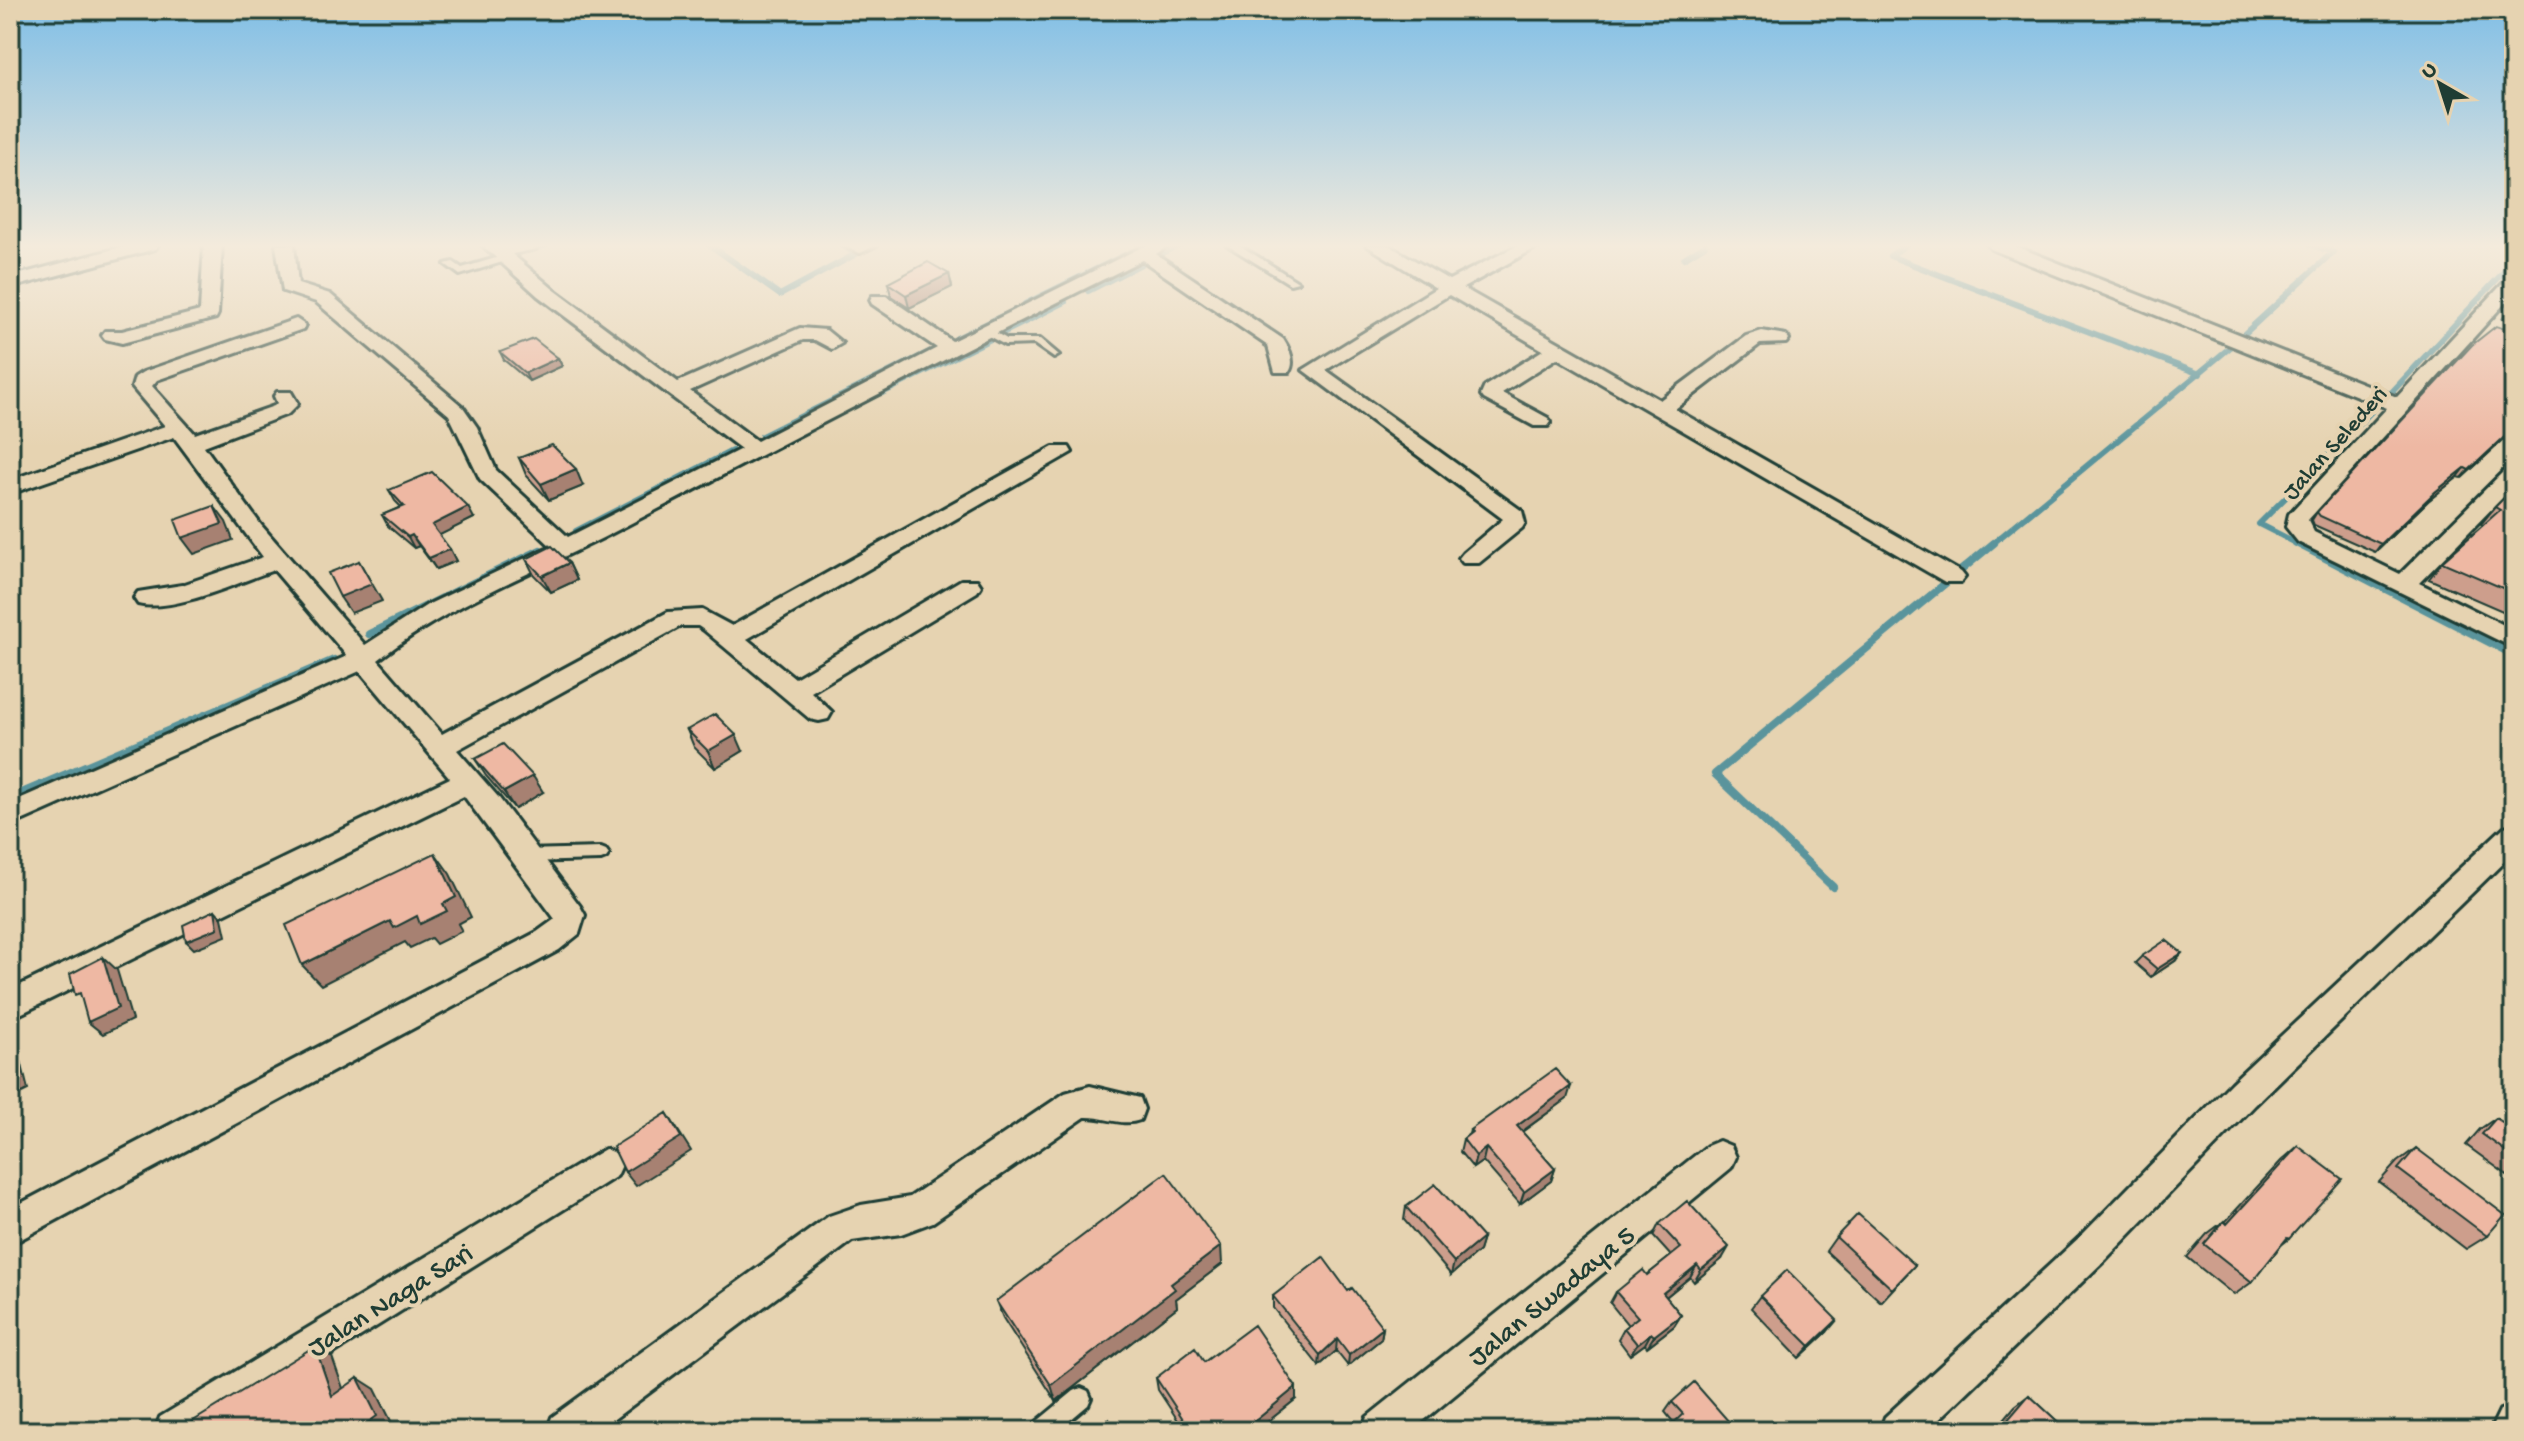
<svg xmlns="http://www.w3.org/2000/svg" width="2524" height="1441" viewBox="0 0 2524 1441" font-family="'Gochi Hand',sans-serif">
<style>
.lines{fill:none;stroke-linecap:round;stroke-linejoin:round}
.stream-far1{stroke:#5a949c;stroke-width:6}
.stream{stroke:#5a949c;stroke-width:8}
.lane-casing{stroke:#1f3d34;stroke-width:6}
.street-casing{stroke:#1f3d34;stroke-width:6}
.lane{fill:#e6d3b1;fill-rule:evenodd}
.street{fill:#e6d3b1;fill-rule:evenodd}
.wall{fill:#cd9e8c;stroke:#1f3d34;stroke-width:2}
.shaded-wall{fill:#a78172;stroke:#1f3d34;stroke-width:2}
.building{fill:#eeb8a3;stroke:#1f3d34;stroke-width:2}
.labels{text-anchor:middle;stroke-width:8;stroke-linejoin:round;paint-order:stroke}
.street-label{font-size:24px;fill:#1f3d34;stroke:#e6d3b1}
.near-street-label{font-size:28px;fill:#1f3d34;stroke:#e6d3b1}
</style>
<rect width="100%" height="100%" fill="#e6d3b1"/>
<filter id="ink" filterUnits="userSpaceOnUse"><feTurbulence type="fractalNoise" baseFrequency=".0125" numOctaves="2"/><feDisplacementMap in="SourceGraphic" scale="16" xChannelSelector="R" yChannelSelector="G"/><feConvolveMatrix kernelMatrix="1 2 1 2 8 2 1 2 1" color-interpolation-filters="sRGB"/></filter>
<g filter="url(#ink)">
<g class="lines">
<path class="stream-far1" d="M710 245 780 295 856 254 842 245
M1906 245 1890 256 2200 374
M530 249 547 245
M1162 253 1179 245
M1684 258 1705 245
M1088 291 1141 264
M1025 304 1145 245
M2242 336 2333 252 2311 245
M957 338 1002 316
M882 393 1065 302
M2391 393 2514 261
M762 436 931 351
M576 531 732 451
M1991 545 2233 345
M2300 545 2259 524 2380 403"/>
<path class="stream" d="M2296 543 2514 655
M369 634 540 550
M10 798 334 660
M1833 887 1715 774 1994 543"/>
<defs>
<path id="lane" d="M1227 245H1239L1298 282 1290 284Z
M506 255 509 256V260L460 275 445 264 453 262 462 268Z
M987 328 1007 339H1040L1059 355 1054 358 1034 344 1005 345 983 333 982 331Z
M601 848 606 850 609 854 606 858 601 860 524 862 519 860 516 856 519 852 524 850Z
M1081 1388 1088 1391 1091 1398 1088 1405 1057 1431H1031L1034 1424 1074 1391Z"/>
<path id="street" d="M129 245H158L155 249 10 288V277Z
M204 245H222L218 314 216 318 122 343 105 339 102 335 105 331H122L200 311Z
M276 245H294L298 284 330 294 463 407 477 427 496 470 568 537 741 449 538 296 482 245H539L536 249 512 254 552 288 678 382 800 328 826 330 842 343 832 349 815 340H803L690 391 757 441 937 348 872 304 870 300 872 296H886L952 341 1146 245H1169L1156 254 1283 339C1289 348 1296 362 1289 372H1275L1268 346 1142 260C966 347 792 439 618 530 538 572 449 603 378 660L442 734 668 612 702 610 732 626 1053 447H1069L1072 452 747 639 795 678 961 580H977L981 586 977 592 811 692 832 712 828 719 819 721 810 719 704 630 698 626H681L457 750 499 798 580 906 585 915 579 934 559 950 10 1245V1209L537 932 555 919 464 796 10 1019V990L450 778 360 671 10 826V803L347 656 274 570C239 582 173 613 138 604L134 598 138 592 182 585 263 557 174 437 10 494V480L165 426 132 387 135 377 143 372 296 319 305 325 303 329 157 380 152 386 195 434 274 406 277 403 274 396 277 392H291L298 404 288 414 204 446 261 525 365 645 427 605 551 546 480 479 449 415 316 302 283 291Z
M842 245H877L860 253Z
M1366 245H1388L1449 280 1519 245H1541L1463 288 1660 400 1746 336 1762 331 1786 335 1789 339 1786 343 1760 344 1675 409 1961 572 1965 577 1961 582H1945L1557 358 1502 393 1548 418 1551 422 1548 426H1534L1484 399 1481 395 1485 386 1543 350 1449 295 1326 370 1522 511 1525 523 1522 528 1479 563H1463L1459 558 1463 553 1503 519 1303 370 1436 288Z
M1988 245H2013L2397 397 2508 278 2514 277V293L2308 520 2314 532 2400 574 2506 469 2514 467V486L2419 583 2514 630V648L2298 542 2286 527 2289 514 2387 408 1991 249Z
M2514 824V852L2255 1105 2106 1259 1927 1431H1880L1885 1417 2082 1235 2231 1083 2504 827Z
M1090 1086 1140 1098 1144 1109 1140 1120C1122 1127 1104 1116 1085 1117L933 1222 901 1234 852 1241 598 1431H547L552 1417 829 1216 861 1205 910 1197 1065 1093Z
M1719 1141 1731 1146 1736 1157 1731 1168 1411 1431H1362L1367 1417 1707 1146Z
M605 1149 617 1154 622 1165 617 1176 209 1431H155L160 1417Z
M2514 1405V1431H2490L2500 1410Z"/>
</defs>
<use href="#lane" class="lane-casing"/>
<use href="#street" class="street-casing"/>
<use href="#lane" class="lane"/>
<use href="#street" class="street"/>
</g>
<path class="wall" d="M949 274 952 287 909 308 891 296 888 283Z
M2514 306V324L2502 319 2508 311Z
M500 352 558 358 562 366 529 381 504 360Z
M2514 430 2462 478 2458 477 2428 501 2375 552 2314 525 2312 520 2317 512Z
M519 458 583 486 549 500 526 475Z
M2514 488V616L2429 579 2442 562 2483 525 2481 524 2495 507Z
M389 490 474 518 439 535 456 561 436 569 419 546 414 548 388 526 382 515 401 507 395 501Z
M526 559 569 563 577 580 551 592 534 575Z
M687 730 743 751 715 768 694 747Z
M475 759 543 792 515 809 486 776Z
M2142 956 2175 961 2151 977 2135 963Z
M1567 1099 1522 1132 1555 1169 1551 1181 1520 1204 1483 1161 1473 1168 1460 1152 1463 1139 1469 1134 1470 1130Z
M2496 1118 2514 1130V1180L2466 1145 2480 1129Z
M2298 1146 2289 1239 2280 1246 2252 1282 2234 1295 2187 1257 2207 1234 2224 1221 2225 1222 2281 1161Z
M2416 1148 2487 1236 2466 1249 2379 1182 2397 1162Z
M1406 1207 1483 1238 1479 1251 1451 1275 1404 1220Z
M1659 1224 1722 1259 1694 1282 1690 1277 1666 1297 1681 1315 1674 1326 1647 1347 1645 1344 1630 1355 1618 1339 1624 1328 1628 1325 1610 1303 1616 1292 1647 1275 1671 1256 1653 1236Z
M1836 1237 1915 1265 1881 1302 1826 1251Z
M1222 1264 1176 1299 1177 1307 1056 1401 1003 1318 996 1301Z
M1348 1291 1383 1328 1381 1339 1348 1366 1336 1351 1319 1366 1273 1308V1296Z
M1760 1296 1827 1332 1799 1358 1751 1308Z
M1204 1362 1296 1399 1256 1431H1185L1158 1390 1156 1378Z
M2029 1395 2068 1431H1994L2015 1406Z
M1672 1402 1737 1431 1674 1423 1665 1412Z"/>
<path class="shaded-wall" d="M949 274 952 287 909 308 906 295Z
M558 358 562 366 529 381 525 373Z
M2514 428V430L2462 478 2469 470Z
M2465 468 2458 477 2428 501 2375 552 2381 544 2435 492Z
M576 469 583 486 549 500 541 484Z
M214 506 226 522 233 540 194 554 182 538Z
M468 507 474 518 438 536 432 525Z
M412 535 419 546 414 548 408 537Z
M450 549 456 561 436 569 429 558Z
M359 561 382 601 351 613 340 597Z
M569 563 577 580 551 592 542 576Z
M736 735 743 751 715 768 708 751Z
M533 776 543 792 515 809 504 792Z
M435 853 450 874 471 917 458 924 462 931 436 944 431 938 410 948 405 942 321 985 302 965 390 921 443 904Z
M215 910 222 918 226 936 194 949 186 941Z
M2182 953 2175 961 2151 977 2157 969Z
M103 957 117 970 132 1020 103 1034 88 1022Z
M10 1033 15 1036 28 1090 10 1099Z
M1571 1086 1567 1099 1513 1138 1517 1126Z
M667 1113 691 1151 636 1186 625 1172Z
M1486 1148 1483 1161 1473 1168 1476 1156Z
M1555 1169 1551 1181 1520 1204 1524 1192Z
M1483 1238 1479 1251 1451 1275 1454 1262Z
M1221 1246 1222 1264 1176 1299 1177 1307 1056 1401 1051 1385 1171 1284Z
M1729 1247 1722 1259 1694 1282 1701 1270Z
M1697 1265 1690 1277 1656 1305 1663 1293Z
M1681 1315 1674 1326 1647 1347 1654 1336Z
M1837 1320 1827 1332 1799 1358 1810 1346Z
M1383 1328 1381 1339 1348 1366 1349 1355Z
M1651 1333 1645 1344 1630 1355 1637 1344Z
M1337 1339 1336 1351 1319 1366 1320 1355Z
M315 1346 332 1357 350 1408 332 1396Z
M358 1378 375 1389 394 1427 388 1431H356Z
M1296 1387V1399L1256 1431H1243Z"/>
<path class="building" d="M928 262 949 274 906 295 888 283Z
M2514 306V314L2508 311Z
M2496 326 2514 332V428L2469 470 2465 468 2435 492 2381 544 2320 516 2317 512 2472 345Z
M534 339 558 358 525 373 500 352Z
M552 445 576 469 541 484 519 458Z
M432 472 468 507 432 525 450 549 429 558 412 535 408 537 382 515 404 506 389 490Z
M2514 488V593L2442 562 2500 510 2495 507Z
M214 506 222 524 182 538 175 520Z
M552 546 569 563 542 576 526 559Z
M359 561 372 584 340 597 328 573Z
M715 714 736 735 708 751 687 730Z
M503 744 533 776 504 792 475 759Z
M435 853 456 897 443 904 447 911 420 924 417 916 394 928 390 921 302 965 286 925Z
M215 910 218 928 186 941 183 925Z
M2166 940 2182 953 2157 969 2142 956Z
M103 957 118 1008 88 1022 80 993 75 995 70 974Z
M1555 1069 1571 1086 1517 1126 1555 1169 1524 1192 1486 1148 1476 1156 1463 1139 1472 1132 1470 1130Z
M667 1113 681 1137 625 1172 613 1147Z
M2496 1118 2514 1130V1157L2482 1134Z
M2298 1146 2342 1179 2289 1239 2287 1238 2252 1282 2204 1244 2224 1221 2227 1224Z
M2416 1148 2505 1215 2487 1236 2398 1169Z
M1166 1173 1221 1246 1171 1284 1175 1289 1051 1385 996 1301Z
M1435 1184 1483 1238 1454 1262 1406 1207Z
M1687 1201 1729 1247 1701 1270 1697 1265 1663 1293 1681 1315 1654 1336 1651 1333 1637 1344 1624 1328 1638 1317 1616 1292 1643 1270 1647 1275 1681 1248 1659 1224Z
M1858 1214 1915 1265 1892 1289 1836 1237Z
M1323 1257 1348 1291 1352 1288 1383 1328 1349 1355 1337 1339 1320 1355 1273 1296Z
M1787 1270 1837 1320 1810 1346 1760 1296Z
M1254 1325 1296 1387 1243 1431H1191L1156 1378 1195 1348 1204 1362Z
M315 1346 332 1396 358 1378 377 1416 356 1431H162L175 1423H190Z
M1694 1382 1737 1431H1665L1683 1414 1672 1402Z
M2029 1395 2068 1431H2003L2000 1429Z
M1109 1419 1117 1431H1095Z
M395 1426 398 1431H389Z"/>
</g>
<linearGradient id="sky" x2="0" y2="1"><stop stop-color="#7fbee6"/><stop offset="0.55" stop-color="#f4ebdc"/><stop offset="1" stop-color="#f4ebdc" stop-opacity="0"/></linearGradient>
<rect width="2524" height="447" fill="url(#sky)"/>
<g class="labels">
<g class="street-label">
<text transform="translate(2334 442) rotate(-48)" y="8">Jalan Selederi</text>
</g>
<g class="near-street-label">
<text transform="translate(1550 1294) rotate(-39)" y="10">Jalan Swadaya 5</text>
<text transform="translate(389 1298) rotate(-32)" y="10">Jalan Naga Sari</text>
</g>
</g>
<rect width="2524" height="1441" fill="none" stroke="#e6d3b1" stroke-width="40"/>
<rect x="20" y="20" width="2484" height="1401" fill="none" stroke="#1f3d34" stroke-width="3" filter="url(#ink)"/>
<g transform="translate(2440 84) rotate(321)" stroke="#e6d3b1" stroke-width="6" paint-order="stroke">
<path d="M0-6L14 30L0 20L-14 30Z" fill="#1f3d34"/>
<text y="-12" font-size="22" font-weight="bold" text-anchor="middle" fill="#1f3d34">U</text>
</g>
</svg>
